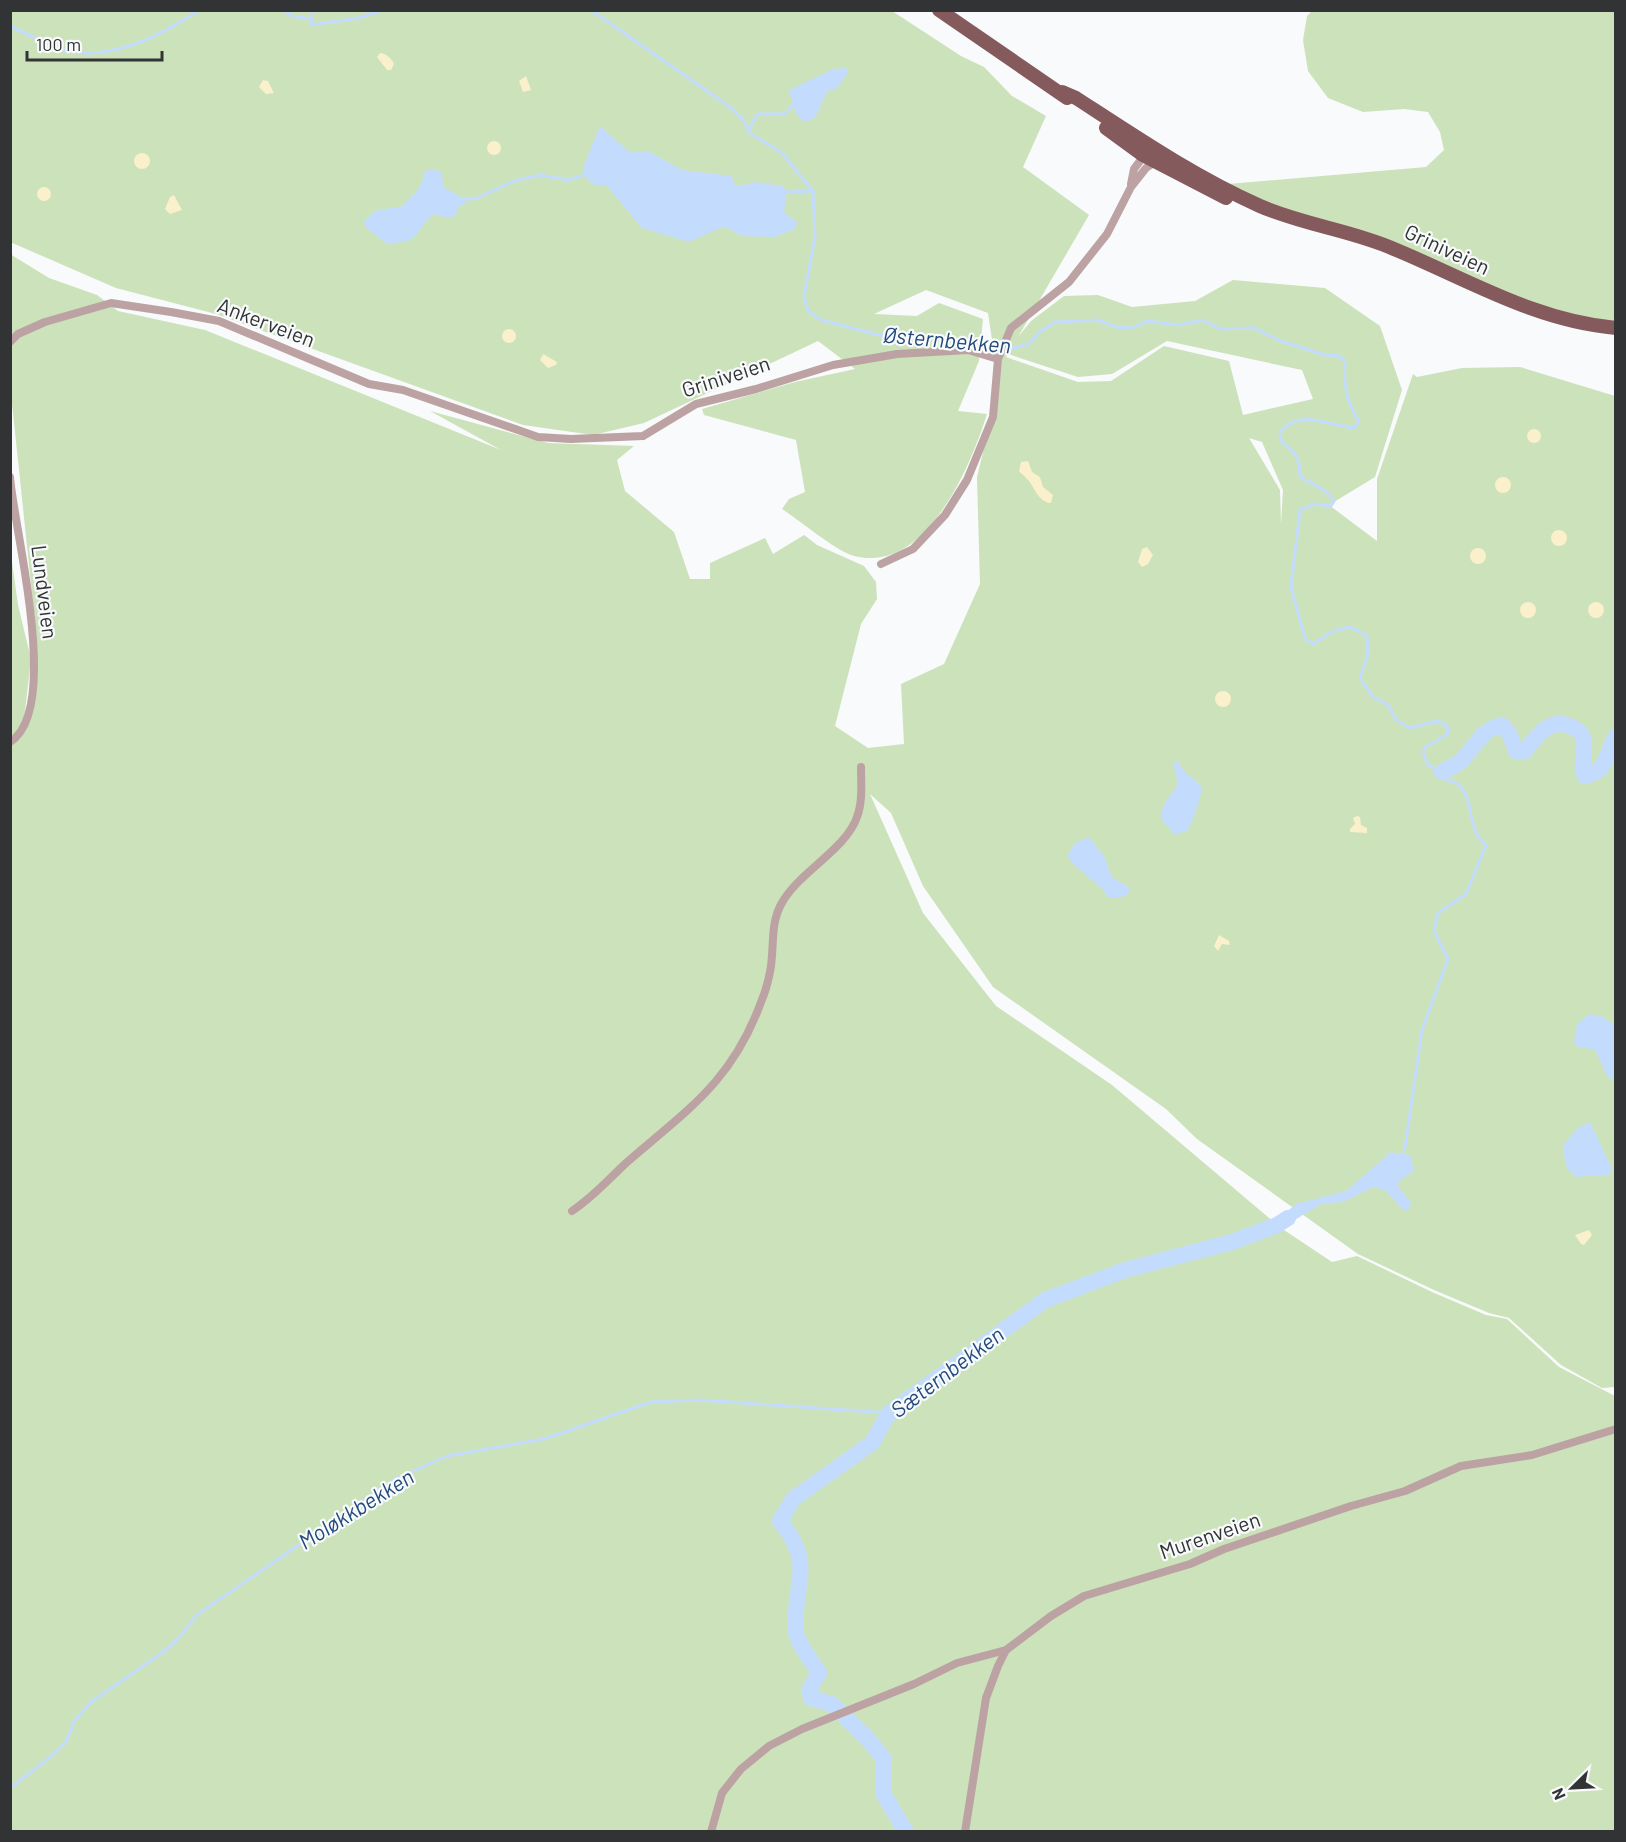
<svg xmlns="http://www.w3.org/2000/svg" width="1626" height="1842" viewBox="0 0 1626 1842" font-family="Barlow,sans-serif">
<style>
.green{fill:#cce2bb;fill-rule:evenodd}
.sand{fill:#faf0cb}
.water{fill:#c3dcfe}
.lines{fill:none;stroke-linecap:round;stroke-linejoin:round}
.stream{stroke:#c3dcfe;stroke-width:3}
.river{stroke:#c3dcfe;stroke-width:16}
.minor{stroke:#bca2a3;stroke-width:8}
.primary{stroke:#855a5d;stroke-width:14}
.labels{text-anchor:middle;stroke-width:4.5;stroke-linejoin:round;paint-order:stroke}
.street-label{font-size:21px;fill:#323334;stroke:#f8fafb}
.water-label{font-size:22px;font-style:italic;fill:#224a7d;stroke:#f8fafb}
</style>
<rect width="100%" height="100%" fill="#f8fafb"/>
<path class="green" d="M11 11H892L961 56 984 67 1012 96 1046 116 1023 167 1089 215 1018 337 1031 321 1064 296 1098 295 1132 307 1195 301 1233 280 1325 288 1380 326 1402 390 1375 477 1329 505 1377 541V479L1413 374 1417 377 1462 368 1520 367 1615 396V1387L1602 1388 1561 1365 1509 1318 1489 1313 1434 1290 1358 1254 1197 1139 1166 1109 993 987 923 886 891 813 870 794 923 913 996 1006 1112 1085 1281 1228 1332 1262 1357 1256 1432 1292 1486 1315 1507 1319 1559 1367 1615 1396V1831H11V555L18 605 31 659 25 711H29L35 622 11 394 10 254 49 278 97 295 118 311 205 330 501 450 430 411 548 443 634 446 617 460 625 491 674 532 690 579H710V563L765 538 773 554 804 535 817 545 864 566 876 582 877 599 861 624 835 726 868 748 904 744 901 684 944 664 980 584 977 477 999 386 988 313 926 290 874 314 917 316 939 303 983 319 979 361 958 411 987 414C970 468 924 578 851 555 834 549 799 520 782 509L789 499 805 492 796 440 704 415 702 409 795 382 855 369 818 341 644 423 593 435 523 425 216 314 116 288 10 242ZM1167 341 1302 370 1313 399 1243 415 1229 361 1164 346 1111 381 1078 382 1006 357 1008 354 1078 377 1112 374ZM1249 438 1262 442 1283 490 1281 524 1280 490Z
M1312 11H1615V327L1587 324 1292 213 1228 184 1426 167 1444 150 1440 132 1428 112 1404 109 1363 112 1328 98 1308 71 1303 40 1307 16Z"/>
<path class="sand" d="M380 53C386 53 392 59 394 64L391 70H387L377 57Z
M526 76 531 90 523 92 519 81Z
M263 80 268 81 274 93 266 94 259 87Z
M487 148a7 7 0 1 1 14 0a7 7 0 1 1-14 0Z
M134 161a8 8 0 1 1 16 0a8 8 0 1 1-16 0Z
M37 194a7 7 0 1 1 14 0a7 7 0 1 1-14 0Z
M174 195 182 210 170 214 165 209 170 197Z
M502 336a7 7 0 1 1 14 0a7 7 0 1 1-14 0Z
M543 354 557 362 556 365 548 368 540 360Z
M1527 436a7 7 0 1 1 14 0a7 7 0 1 1-14 0Z
M1028 461 1032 472 1040 477 1043 487 1053 495 1051 503C1037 502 1035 486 1026 478 1024 475 1021 474 1019 471L1021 462Z
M1495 485a8 8 0 1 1 16 0a8 8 0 1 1-16 0Z
M1551 538a8 8 0 1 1 16 0a8 8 0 1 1-16 0Z
M1147 547 1153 555 1148 564 1142 567 1138 562 1142 549Z
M1470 556a8 8 0 1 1 16 0a8 8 0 1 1-16 0Z
M1520 610a8 8 0 1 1 16 0a8 8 0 1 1-16 0Z
M1588 610a8 8 0 1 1 16 0a8 8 0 1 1-16 0Z
M1215 699a8 8 0 1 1 16 0a8 8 0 1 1-16 0Z
M1357 816 1360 817 1361 825 1367 828V833L1350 832V829L1355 824 1353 818Z
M1219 935 1229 941 1230 945 1222 944 1218 951 1214 946Z
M1589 1230 1592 1235 1584 1245 1581 1244 1575 1235Z"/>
<path class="water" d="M846 68 848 73 836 89 827 91 816 116 808 122 801 120 794 109 789 90 833 69Z
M600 126 629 152 648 151 682 170 732 176 734 184 739 186 755 182 783 186 787 192 784 212 797 222 795 229 775 237 741 236 728 228H720L689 242 642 228 607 186 592 184 584 175V165Z
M435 169 442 173 443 187 465 199 466 204 459 206 455 216 448 218 434 214C424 220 421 233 411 239 404 244 395 241 387 244L365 227 364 222 374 211 403 206C410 196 424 188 423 174L427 170Z
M1178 761C1187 778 1191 774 1200 785 1205 791 1192 822 1188 830L1175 835 1161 819 1163 806 1178 784 1173 762Z
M1089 837 1104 856 1112 877 1130 888V893L1119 898 1108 897C1098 881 1078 872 1067 856L1075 843Z
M1589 1014 1601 1016 1615 1025 1616 1077 1613 1079 1608 1078 1595 1050 1576 1046 1574 1042 1577 1025Z
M1590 1122 1612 1169 1610 1174C1598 1178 1590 1172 1578 1178 1564 1170 1564 1159 1564 1144L1579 1127Z
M1391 1152 1411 1156 1414 1171 1399 1181 1398 1187 1411 1202 1409 1209 1404 1211 1385 1190 1373 1187 1343 1202 1321 1204 1293 1221 1284 1214 1296 1204 1346 1191Z"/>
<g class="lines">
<path class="stream" d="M283 10 292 16 312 19 311 25 359 18 382 10
M591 10 727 105 742 118 750 133 782 153 813 191 815 237 804 296 808 311 821 320 887 337 982 341 1014 348 1029 344 1041 331 1055 322 1097 320 1117 327 1131 328 1147 321 1178 325 1202 320 1221 329 1254 328 1281 341 1325 355 1340 356 1345 362C1343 385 1347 402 1359 422L1354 428C1327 425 1301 408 1280 432L1281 441C1295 452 1300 457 1300 476 1312 486 1326 487 1334 501L1331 506 1315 504 1300 510 1291 587 1305 639 1313 644 1333 631 1350 627 1367 636 1368 654 1360 678 1372 696 1388 705 1396 720 1410 728 1437 721 1447 725 1448 734 1425 747 1423 752 1428 765 1442 772V778C1447 781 1455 781 1459 785 1476 803 1465 828 1486 845L1466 894 1438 913 1434 931 1448 959 1422 1030 1404 1154
M312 19 313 10
M10 26C33 36 59 52 84 53 127 54 165 32 200 10
M749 129 758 114H785L793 105
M787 192 813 191
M465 199H475L514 181 540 175 568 180 584 175
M10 1788 54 1754 67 1740 74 1721 91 1702 163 1652 177 1640 198 1614 395 1479 447 1456 544 1439 651 1402 699 1400 889 1413"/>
<path class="river" d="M1442 772C1449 768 1458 765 1463 759 1476 745 1482 729 1502 725L1509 733 1516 751 1524 752C1536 738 1548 717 1570 726 1576 729 1581 731 1583 738 1587 750 1579 765 1585 776 1609 771 1605 753 1616 736
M906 1832 883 1793 884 1759 867 1738 832 1704 811 1698 809 1690 819 1673C813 1662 798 1645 796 1632 792 1582 817 1567 780 1521L793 1499 872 1443 889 1413 1045 1300 1125 1270 1232 1242 1277 1225 1288 1218"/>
<path class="minor" d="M1131 184 1134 169 1146 153
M10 342 18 334 45 322 111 303 171 312 219 321 369 384 403 390 538 437 571 439 643 436 696 404 756 389 833 365 897 354 968 350 998 359
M10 477C14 530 62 710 10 742
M881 564 913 549 945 515 967 480 993 417 998 359 1011 328 1069 282 1107 234 1131 187 1146 168 1155 162
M572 1211C593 1197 608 1180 626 1163 687 1110 732 1082 761 1002 765 993 768 982 770 972 775 948 769 923 783 901 801 871 846 849 857 817 863 801 861 783 861 767
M711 1832 722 1793 741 1769 769 1746 802 1729 914 1684 957 1663 1006 1650
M965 1832 986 1698 998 1666 1006 1650 1051 1616 1084 1596 1190 1564 1224 1549 1351 1506 1405 1491 1461 1466 1532 1455 1616 1429"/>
<path class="primary" d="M939 10 1067 98
M1062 92 1076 98C1136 137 1195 177 1260 206 1303 225 1351 230 1394 249 1467 279 1535 321 1616 328
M1106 128 1143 155 1226 198"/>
</g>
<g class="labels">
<g class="street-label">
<text transform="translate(1447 250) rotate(25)" y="7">Griniveien</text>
<text transform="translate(266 323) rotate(21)" y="7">Ankerveien</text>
<text transform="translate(726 377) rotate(-18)" y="7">Griniveien</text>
<text transform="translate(44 592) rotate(83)" y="7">Lundveien</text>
<text transform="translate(1210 1536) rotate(-19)" y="7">Murenveien</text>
</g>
<g class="water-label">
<text transform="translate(947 340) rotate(5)" y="8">Østernbekken</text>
<text transform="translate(947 1372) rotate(-37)" y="8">Sæternbekken</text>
<text transform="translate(356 1509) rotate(-32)" y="8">Moløkkbekken</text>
</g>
</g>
<rect width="1626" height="1842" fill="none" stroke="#323334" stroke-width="24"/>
<g transform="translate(1572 1788) rotate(246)" stroke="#f8fafb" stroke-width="4.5" paint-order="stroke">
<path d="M0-4.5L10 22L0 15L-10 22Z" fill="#323334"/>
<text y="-9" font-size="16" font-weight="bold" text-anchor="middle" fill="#323334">N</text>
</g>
<path d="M27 51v9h135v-9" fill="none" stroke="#323334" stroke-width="3"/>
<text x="36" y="51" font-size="18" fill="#323334" stroke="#f8fafb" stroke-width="4.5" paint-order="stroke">100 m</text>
</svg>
